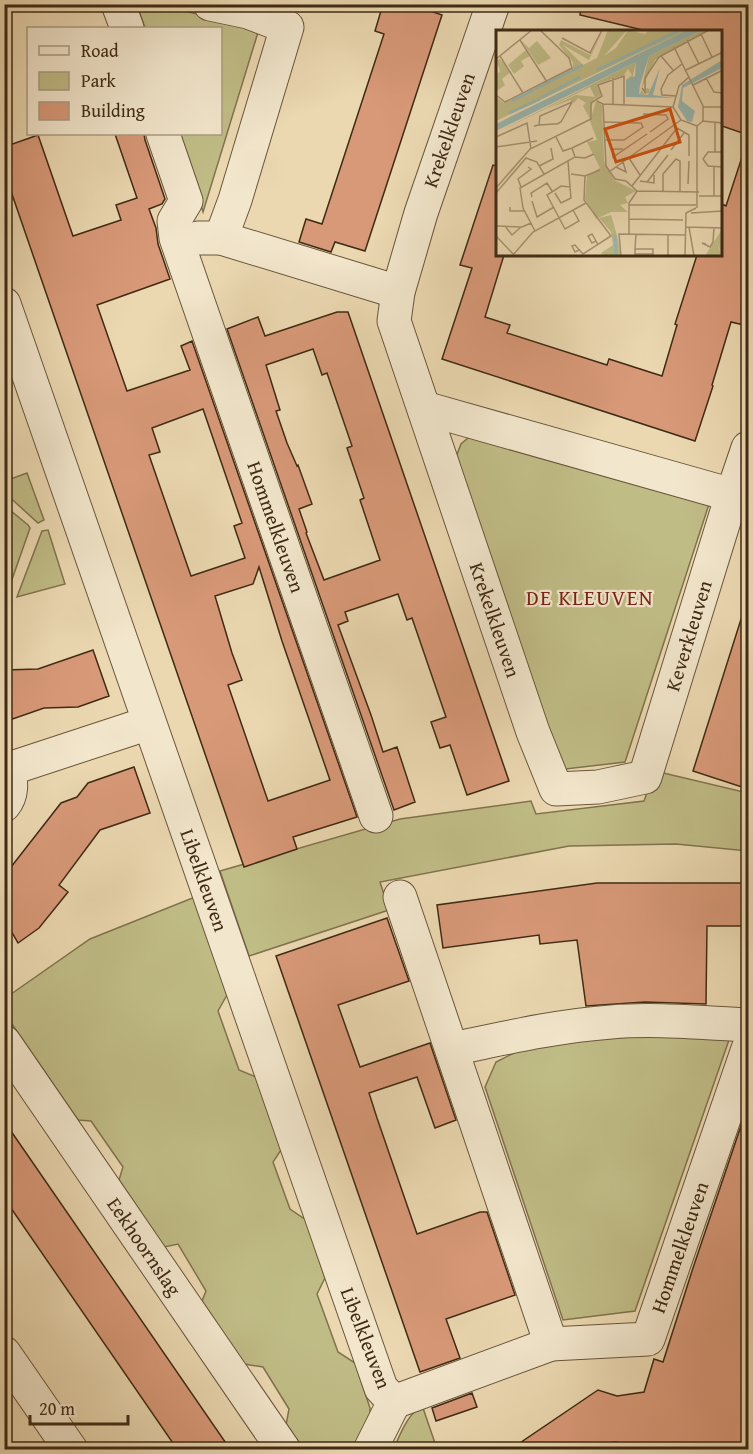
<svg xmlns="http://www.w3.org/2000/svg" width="753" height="1454" viewBox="0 0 753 1454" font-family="'Gentium Book Plus',serif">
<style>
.green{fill:#c0bc86;stroke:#80734d;stroke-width:1.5}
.building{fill:#d89978;stroke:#3f2a14;stroke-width:1.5;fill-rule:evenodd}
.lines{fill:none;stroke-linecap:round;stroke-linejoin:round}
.street-casing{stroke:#6a563b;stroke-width:35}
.street{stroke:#f2e6cc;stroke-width:33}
.labels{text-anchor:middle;stroke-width:4.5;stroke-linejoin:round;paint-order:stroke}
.street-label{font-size:20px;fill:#3f2a14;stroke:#f2e6cc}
.neighbourhood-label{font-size:21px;letter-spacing:1.5px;fill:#7a1f14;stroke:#f2e6cc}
.inset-river{fill:none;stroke:#99b9b3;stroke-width:3}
.inset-road{fill:none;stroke:#a69272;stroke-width:1.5}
.view{fill:#cf520d;fill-opacity:0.15;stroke:#cf520d;stroke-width:3}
.inset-edge{fill:none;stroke:#3f2a14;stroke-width:3}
</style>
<rect width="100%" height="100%" fill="#ebd8b1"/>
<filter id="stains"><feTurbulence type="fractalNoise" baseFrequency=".00333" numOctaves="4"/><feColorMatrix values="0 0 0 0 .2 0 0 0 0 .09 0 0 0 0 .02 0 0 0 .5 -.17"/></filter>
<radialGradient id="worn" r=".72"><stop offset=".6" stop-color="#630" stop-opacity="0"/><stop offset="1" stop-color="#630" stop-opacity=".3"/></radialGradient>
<path class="green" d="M137 5H160L259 29 203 212 178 134H220V28H145Z
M476 431 711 498 625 762 557 770 454 462 461 444Z
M27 473 44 520 38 523 5 493V481Z
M5 506 28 525 30 528 9 588 5 589Z
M48 530 65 584 17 597 42 531Z
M655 771 748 793V851L676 844 569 846 380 882 389 910 249 956 220 871 400 819 531 801 536 814 644 801Z
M195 897 227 995 218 1011 239 1070 256 1077 281 1150 273 1162 290 1209 306 1220 325 1278 317 1294 338 1352 355 1363 370 1408V1422L358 1446 353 1449H303L286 1425 289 1409 263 1367 244 1364 202 1301 206 1291 178 1244 164 1247 119 1180 123 1167 91 1121 78 1120 5 1014 4 999 90 939Z
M644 1036 730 1037 635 1311 563 1320 485 1087 496 1062 518 1051 573 1041Z
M422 1405 437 1449 393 1450C401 1433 406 1417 422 1405Z"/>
<path class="building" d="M383 4H410L442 15 365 251 335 242 331 252 299 242 306 219 322 224 384 34 375 31Z
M581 4H748V135L722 126V32H651L580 15Z
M115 134H144L145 140 165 199 162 204 149 209 156 228 158 244 170 279 97 305 127 391 190 370 181 346 192 341 357 817 293 837 297 849 244 867 4 171V147L38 135 73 236 121 220 116 205 137 198ZM203 409 242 523 234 526 245 558 191 576 149 455 160 452 152 428ZM259 567 282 641 330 780 268 801 228 685 242 680 232 653 215 596 253 584Z
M743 154H748V326L731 322 712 385 713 386 695 441 442 359 472 268 460 265 493 165 498 166V255H504L485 317 510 325 507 333 607 365 609 359 662 376 677 325 675 324 697 255H722V204L726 206Z
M337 312H348L509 781 467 795 450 745 440 748 431 722 446 717 412 618 407 620 398 594 345 612 348 621 338 625 371 715 383 752 397 747 415 802 394 810 227 329 258 317 265 336ZM313 349 322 375 327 373 352 446 347 448 364 498 360 500 380 560 324 580 306 533 307 532 299 509 312 504 298 465 297 466 287 443 276 411 280 410 266 365Z
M742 616 748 617V789L693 771Z
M93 650 109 696 78 707 44 708 4 722V670L38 669Z
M134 767 150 813 100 830 59 885 68 892 39 928 18 943 4 919V876L61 803 77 797 88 783Z
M597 883H748V926H707L706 1004 645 1002 586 1006 577 940 540 944 539 935 443 948 437 905Z
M387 918 409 981 338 1005 360 1067 430 1043 456 1120 435 1128 417 1077 369 1093 377 1118 417 1234 480 1212H487L515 1295 446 1319 460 1358 420 1372 276 956Z
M745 1114 748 1115V1449H641L616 1442 561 1449H511L598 1390 617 1396 644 1392 654 1359 663 1362 693 1268Z
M4 1121 33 1163 230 1449H177L4 1198Z
M472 1393 477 1407 436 1421 432 1408Z"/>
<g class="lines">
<defs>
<g id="street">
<path d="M118 4 127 28"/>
<path d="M210 4 248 12 287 27 235 200 221 238"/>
<path id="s1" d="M493 4 421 213 398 292 394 321 533 732 556 789 598 787 645 777 732 495 748 448"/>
<path id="s2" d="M163 134 186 201 174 221 176 238 376 816"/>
<path d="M198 238H221L398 292"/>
<path id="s3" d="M4 304C129 666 256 1027 381 1388L394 1402"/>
<path d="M424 408 732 495"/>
<path d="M4 765 9 769C11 782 13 794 4 805"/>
<path d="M9 769 149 723"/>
<path id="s4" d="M400 897 551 1344 648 1339 748 1049"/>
<path id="s5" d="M4 1042 284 1450"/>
<path d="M452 1049C505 1038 557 1026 611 1022 655 1018 704 1023 748 1025"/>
<path d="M4 1353 71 1450"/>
<path d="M394 1402 551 1344"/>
<path d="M370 1450 394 1402"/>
</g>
</defs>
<use href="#street" class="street-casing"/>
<use href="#street" class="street"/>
</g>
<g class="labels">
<g class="street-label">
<text transform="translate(449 130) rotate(-71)" y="7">Krekelkleuven</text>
<text dy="7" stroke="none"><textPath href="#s2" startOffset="417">Hommelkleuven</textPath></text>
<text dy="7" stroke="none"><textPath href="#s1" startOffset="648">Krekelkleuven</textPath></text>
<text dy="7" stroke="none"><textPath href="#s1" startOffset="1066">Keverkleuven</textPath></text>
<text dy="7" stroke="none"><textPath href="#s3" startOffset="610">Libelkleuven</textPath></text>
<text dy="7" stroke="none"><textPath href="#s5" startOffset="248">Eekhoornslag</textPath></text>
<text dy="7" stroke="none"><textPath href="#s4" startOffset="666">Hommelkleuven</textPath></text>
<text transform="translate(366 1338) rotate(69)" y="7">Libelkleuven</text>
</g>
<g class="neighbourhood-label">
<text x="590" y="605">DE KLEUVEN</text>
</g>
</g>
<g transform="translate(496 30)">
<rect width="226" height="226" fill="#ebd8b1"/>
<path d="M107 0 93 30 67 15 87 35 101 28 112 0H131L108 26 120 18 132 0 149 4 153 0H191L0 91V67L8 73 77 39V32L63 15 65 10 94 25ZM206 0H211L159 30 145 60 148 63 149 58 154 59 153 63 144 65 153 26ZM26 11 33 18 41 11 55 28 42 35ZM30 20 34 26 25 31 28 36 18 44 12 35ZM4 29 15 42 6 49 9 55 0 62V45L4 41 0 30ZM140 32 136 49 130 50 136 45 132 39 128 45 101 54 105 65 97 70 94 89 87 76 90 73 82 68 78 73 74 70 51 79 80 65 99 67 94 57 0 103ZM100 71 106 75 108 131 118 150 140 161 129 167 132 173 124 175 132 182H115L100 189 89 169 91 146 104 138 91 112 101 110 94 91ZM115 185 121 205 125 226H107L105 223 117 215 115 202 103 188ZM226 199V224L221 213 226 226H209Z" fill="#c0bc86"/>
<path d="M191 0H206L153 26 144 55 143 64 152 65 164 38 157 65 178 68 130 67V50L139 46 140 32 0 101V94ZM226 30V38L187 58 186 71 199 81 196 92 191 91 182 77 186 55Z" fill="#99b9b3"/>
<path class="inset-river" d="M101 40 182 1M39 59 87 35M45 68 84 47M16 71 38 60M13 83 44 69M119 205 120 226"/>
<path class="inset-road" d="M205 4 216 27M66 8 94 23 106 0M24 10 51 52M191 10 203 34M178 17 207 76V91L201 96M4 26 27 63M165 26 177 40M0 29 36 0M190 40 227 22M210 48 218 62 227 63M197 55 227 40M146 58 149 62V48L163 27 213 0M0 65 9 72 76 38 73 28 44 0M180 66 166 65 165 59 172 45 186 34M101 71 107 74 177 77M107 74 110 136 119 149 130 151 141 161M117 75V48M177 77 183 56 193 47M177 77 185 90 201 96M207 77H227M147 84 170 85 172 89 154 102M206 91 227 93M107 92 145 93 147 97 128 110H108M38 96 43 95 58 94H61L65 92 76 72 44 86 43 95M181 98 193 105V126M0 107 31 93 35 119M0 117 41 111M76 118 97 108M127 119H117V127L151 104M175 120 188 103M219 122V92M79 127 89 128 98 124M133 128 144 145M207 129 212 122H227M207 129 212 136 227 137M72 131 74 157 65 156 51 165 69 199 83 191 77 180M43 136 57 129 55 118M120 137 130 142 127 132M113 142 185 90M75 144 89 146 104 140M144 151 158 153V145M151 152 172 125M192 154 193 131M136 156 181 98M25 157 22 149 35 139 32 137M0 158 34 119 95 89V73L106 66 102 55 128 46V75M167 161V144L180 129 184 131V161M0 163 30 128 41 132 48 144M59 163 65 173 75 168 74 157M203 166H227M218 166V137M36 167 35 163 51 153 56 161M36 171 41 187 58 177M133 175H200M14 177V181H28M201 178V96M195 183 227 181M133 189 187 190M0 196 26 197 35 193M9 196 16 205 25 197M190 197 227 198M193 197 198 226M39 201 27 178 24 158 79 127 76 118 67 121 60 107M133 204V173L141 161 203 162M140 204 139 219H157V226M0 206 18 225M100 211 96 213 92 206 96 204 100 211 102 215M210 214 206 213 214 217 217 212 218 198M139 219V224H157M83 220 79 222 76 216 79 215 87 224 115 206 88 170 89 146M17 225 37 202 90 173M125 226 123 204 190 205M172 226V204M189 226 190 183 200 178"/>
<path class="view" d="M174 79 184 112 120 132 109 99Z"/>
<rect width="226" height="226" class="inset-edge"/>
</g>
<rect width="753" height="1454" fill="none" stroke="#ebd8b1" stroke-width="24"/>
<rect x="6" y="6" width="741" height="1442" fill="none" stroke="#3f2a14" stroke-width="3"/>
<rect x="12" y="12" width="729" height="1430" fill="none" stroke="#3f2a14" stroke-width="1.5"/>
<rect x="27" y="27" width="195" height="108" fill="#f2e6cc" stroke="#aa9b82" stroke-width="1.5"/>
<rect x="39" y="46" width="30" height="9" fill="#f2e6cc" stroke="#aa9b82" stroke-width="1.5"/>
<text x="81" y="57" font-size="18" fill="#3f2a14">Road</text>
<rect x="39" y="72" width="30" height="18" fill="#c0bc86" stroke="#aa9b82" stroke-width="1.5"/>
<text x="81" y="87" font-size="18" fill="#3f2a14">Park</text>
<rect x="39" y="102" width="30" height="18" fill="#d89978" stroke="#aa9b82" stroke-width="1.5"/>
<text x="81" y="117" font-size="18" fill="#3f2a14">Building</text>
<path d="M30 1415v9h98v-9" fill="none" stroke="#3f2a14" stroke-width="3"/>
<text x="39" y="1415" font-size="18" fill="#3f2a14" stroke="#f2e6cc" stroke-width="4.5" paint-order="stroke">20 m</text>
<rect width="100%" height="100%" filter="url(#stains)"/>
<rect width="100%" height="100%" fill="url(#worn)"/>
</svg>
